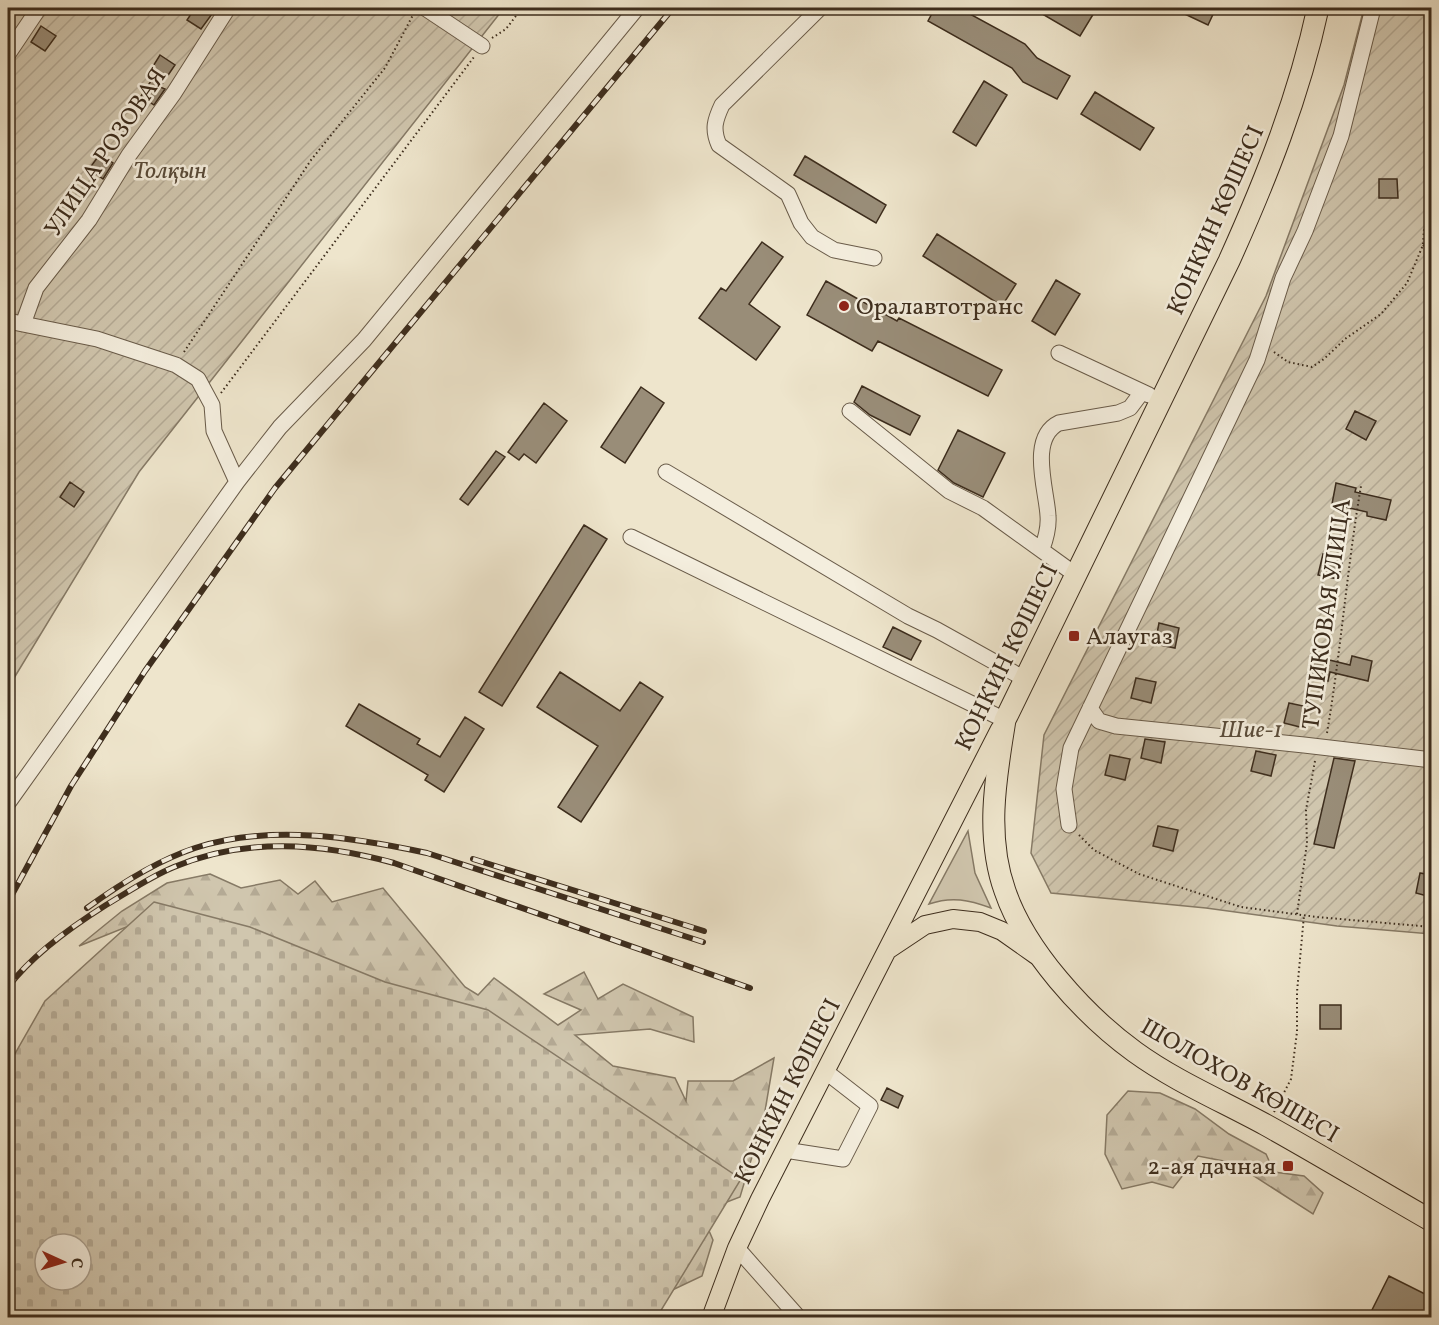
<svg xmlns="http://www.w3.org/2000/svg" width="1439" height="1325" viewBox="0 0 1439 1325" font-family="Vollkorn,serif">
<style>
.grass{fill:#d0c6ae;stroke:#867a66;stroke-width:1.5}
.forest{fill:url(#forest-firs);stroke:#867a66;stroke-width:1.5}
.cemetery{fill:url(#cemetery-stones);stroke:#867a66;stroke-width:1.5;fill-rule:evenodd}
.garden{fill:url(#garden-furrows);stroke:#867a66;stroke-width:1.5}
.building{fill:#998d78;stroke:#3d2d1d;stroke-width:1.5}
.lines{fill:none;stroke-linecap:round;stroke-linejoin:round}
.minor-casing{stroke:#695b49;stroke-width:17}
.major-casing{stroke:#3d2d1d;stroke-width:20}
.highway-casing{stroke:#3d2d1d;stroke-width:23}
.path{stroke:#3d2d1d;stroke-width:2;stroke-dasharray:1.5 3;stroke-linecap:butt}
.minor{stroke:#f4eede;stroke-width:15}
.major{stroke:#eee5cc;stroke-width:18}
.highway{stroke:#eee5cc;stroke-width:21}
.rail-casing{stroke:#3d2d1d;stroke-width:6}
.rail{stroke:#f4eede;stroke-width:4;stroke-dasharray:11;stroke-linecap:butt}
.poi-dot{fill:#8f2418;stroke:#f4eede;stroke-width:2}
.labels{text-anchor:middle;stroke-width:5;stroke-linejoin:round;paint-order:stroke}
.street-label{font-size:24px;fill:#3d2d1d;stroke:#f4eede}
.park-label{font-size:24px;font-style:italic;fill:#5a4c3a;stroke:#f4eede}
.poi-label{font-size:24px;fill:#3d2d1d;stroke:#f4eede;text-anchor:start}
</style>
<defs>
<pattern id="forest-firs" width="22" height="20" patternUnits="userSpaceOnUse" patternTransform="scale(1.5)"><rect width="22" height="20" fill="#d0c6ae"/><path d="M5 1l3.5 6h-7zM16 11l3.5 6h-7z" fill="#b4aa95"/></pattern>
<pattern id="cemetery-stones" width="16" height="16" patternUnits="userSpaceOnUse" patternTransform="scale(1.5)"><rect width="16" height="16" fill="#d0c6ae"/><path d="M2 7V4a2 2 0 0 1 4 0v3zM10 15v-3a2 2 0 0 1 4 0v3z" fill="#b4aa95"/></pattern>
<pattern id="garden-furrows" width="10" height="10" patternUnits="userSpaceOnUse" patternTransform="scale(1.5)"><rect width="10" height="10" fill="#d0c6ae"/><path d="M-1 1l2-2M0 10L10 0M9 11l2-2" fill="none" stroke="#b4aa95"/></pattern>
</defs>
<rect width="100%" height="100%" fill="#eee5cc"/>
<filter id="stains"><feTurbulence type="fractalNoise" baseFrequency=".00333" numOctaves="4"/><feColorMatrix values="0 0 0 0 .2 0 0 0 0 .09 0 0 0 0 .02 0 0 0 .5 -.17"/></filter>
<radialGradient id="worn" r=".72"><stop offset=".6" stop-color="#630" stop-opacity="0"/><stop offset="1" stop-color="#630" stop-opacity=".3"/></radialGradient>
<path class="grass" d="M968 831 975 873 991 908C969 900 952 896 929 904Z"/>
<path class="forest" d="M210 874 241 888 280 880 298 894 315 881 332 902 383 888 465 987 478 995 494 978 558 1025 581 1010 544 994 584 972 598 999 623 984 693 1017 694 1042 650 1029 575 1035 613 1066 675 1078 686 1101 688 1081H733L774 1058 764 1117 740 1197 701 1212 713 1240 702 1276 649 1301 156 915 79 946 122 911 167 883Z
M1128 1091 1160 1093 1195 1109 1229 1134 1266 1154 1274 1172 1304 1176 1323 1193 1313 1214 1234 1163 1198 1156 1173 1188 1152 1182 1122 1189 1105 1154 1107 1115Z"/>
<path class="cemetery" d="M154 902 250 927 385 982 488 1010 741 1179 657 1317H8V1066L45 1001ZM45 1244H81V1280H45Z"/>
<path class="garden" d="M8 8H504L139 472 8 688Z
M1364 8H1431V934L1337 926 1206 908 1051 893 1031 853 1044 735 1266 296 1344 85Z"/>
<path class="building" d="M195 8H203L212 14 201 29 187 20Z
M935 8H959L1025 44 1037 58 1070 76 1057 99 1023 82 1012 68 928 21Z
M1032 8H1097L1080 36Z
M1172 8H1216L1208 25Z
M41 26 56 36 45 51 31 42Z
M160 55 175 65 160 87 165 89 154 105 141 96 155 75 150 71Z
M984 81 1007 95 976 146 953 132Z
M1095 92 1154 128 1140 150 1081 114Z
M100 154 113 163 103 179 89 169Z
M805 156 886 205 876 223 794 175Z
M1379 179H1397L1398 198H1379Z
M937 234 1016 284 1002 306 923 256Z
M762 242 783 257 749 304 780 327 756 360 699 318 721 288 726 291Z
M1056 280 1080 294 1055 335 1032 321Z
M826 281 897 321 899 318 1002 370 988 396 878 341 872 351 807 315Z
M862 386 920 416 910 435 870 415 854 402Z
M641 387 664 403 625 463 601 447Z
M544 403 567 421 536 463 524 454 519 460 508 452Z
M1355 411 1376 421 1366 440 1346 429Z
M958 430 1005 453 983 497 954 483 938 470Z
M496 451 505 457 468 505 460 499Z
M70 482 84 492 74 507 60 497Z
M1336 483 1356 488 1355 492 1391 500 1386 520 1367 516V512L1332 504Z
M584 525 607 539 502 706 479 692Z
M1323 554 1343 559 1338 579 1318 575Z
M1159 623 1179 628 1175 648 1155 644Z
M893 627 921 641 911 660 883 647Z
M1313 656 1350 665 1352 656 1372 661 1368 681 1330 672 1328 681 1308 677Z
M560 672 620 711 640 682 663 697 581 822 558 807 598 746 537 707Z
M1136 678 1156 682 1151 703 1131 698Z
M1289 703 1308 707 1304 728 1284 723Z
M359 704 420 739 417 744 440 757 465 717 484 729 444 792 425 780 428 775 346 726Z
M1145 739 1165 742 1161 763 1141 758Z
M1256 751 1276 755 1271 776 1251 771Z
M1110 755 1130 759 1125 780 1105 775Z
M1334 758 1355 761 1334 848 1314 844Z
M1158 826 1178 830 1173 851 1153 846Z
M1420 873 1431 875V897L1416 893Z
M1320 1005H1341V1029H1320Z
M887 1088 903 1096 898 1108 881 1100Z
M1389 1276 1431 1297V1317H1387L1372 1310Z"/>
<g class="lines">
<defs>
<path id="minor" d="M425 8 482 46
M820 8 722 105C715 120 712 129 719 145L788 194 801 223 812 237 834 250 874 258
M8 54 39 8
M8 321 97 339 176 365 198 379 212 405 214 431 237 482
M23 324 36 288 89 220 129 155 174 93 228 8
M1059 353 1149 395
M850 411 949 491 983 508 1076 575
M666 472 908 616 937 630 1025 679
M631 537 1005 720
M1042 549C1046 538 1049 528 1048 516 1047 491 1028 438 1059 423L1118 413 1130 408 1142 392
M1090 708 1099 721 1116 726 1304 745 1432 760
M8 803 237 482 280 427 364 340 637 8
M1069 825 1064 789 1071 748 1257 360 1283 278 1305 231 1341 136 1373 8
M785 1150 843 1159 870 1106 825 1071
M737 1248 799 1318"/>
<path id="major" d="M889 949 925 925 953 919 980 922 1002 931 1036 955
M711 1318 737 1248 760 1199 1000 729"/>
<path id="highway" d="M1318 8C1299 96 1266 179 1229 261L1005 720C996 776 985 835 1005 891 1025 950 1084 1015 1135 1052 1175 1081 1222 1101 1266 1125 1322 1156 1376 1189 1432 1221"/>
</defs>
<use href="#minor" class="minor-casing"/>
<use href="#major" class="major-casing"/>
<use href="#highway" class="highway-casing"/>
<path class="path" d="M492 38 506 29 522 8
M1423 245 1432 256
M184 352 311 160 385 68 413 15
M1274 352 1288 362 1312 367 1324 359 1345 339 1381 314 1407 283 1423 245 1424 229 1432 214
M221 393 474 57
M1327 733C1341 651 1347 568 1361 486
M1079 835 1094 850 1139 874 1241 907 1317 917 1432 927
M1297 914 1307 843 1306 810 1315 761
M1274 1112 1291 1079 1297 1032V992L1304 915"/>
<use href="#minor" class="minor"/>
<use href="#major" class="major"/>
<use href="#highway" class="highway"/>
<defs>
<path id="rail" d="M473 859 704 931
M8 902 71 786 145 671 275 488 673 8
M87 908C120 884 156 861 195 848 269 824 352 837 427 853L703 942
M8 987C33 954 71 927 106 905 128 892 150 877 174 867 246 837 321 843 394 863L750 988"/>
</defs>
<use href="#rail" class="rail-casing"/>
<use href="#rail" class="rail"/>
</g>
<g class="poi-dot">
<circle cx="844" cy="306" r="6"/>
<rect x="1068" y="630" width="12" height="12" rx="3"/>
<rect x="1282" y="1160" width="12" height="12" rx="3"/>
</g>
<g class="labels">
<g class="street-label">
<text transform="translate(105 152) rotate(-56)" y="8">УЛИЦА РОЗОВАЯ</text>
<text transform="translate(1215 220) rotate(-66)" y="8">КОНКИН КӨШЕСІ</text>
<text transform="translate(1326 614) rotate(-82)" y="8">ТУПИКОВАЯ УЛИЦА</text>
<text transform="translate(1006 657) rotate(-64)" y="8">КОНКИН КӨШЕСІ</text>
<text transform="translate(1240 1080) rotate(30)" y="8">ШОЛОХОВ КӨШЕСІ</text>
<text transform="translate(787 1091) rotate(-63)" y="8">КОНКИН КӨШЕСІ</text>
</g>
<g class="park-label">
<text x="170" y="178">Толқын</text>
<text x="1251" y="737">Шие-1</text>
</g>
<g class="poi-label">
<text x="856" y="314">Оралавтотранс</text>
<text x="1086" y="644">Алаугаз</text>
<text x="1276" y="1174" text-anchor="end">2-ая дачная</text>
</g>
</g>
<rect width="1439" height="1325" fill="none" stroke="#eee5cc" stroke-width="30"/>
<rect x="9" y="9" width="1421" height="1307" fill="none" stroke="#3d2d1d" stroke-width="3"/>
<rect x="15" y="15" width="1409" height="1295" fill="none" stroke="#3d2d1d" stroke-width="1.5"/>
<g transform="translate(63 1262) rotate(94)"><circle r="28" fill="#f4eede" stroke="#aba191" stroke-width="1.5"/>
<path d="M0-4.5L10 22L0 15L-10 22Z" fill="#8f2418"/>
<text y="-9" font-size="16" font-weight="bold" text-anchor="middle" fill="#3d2d1d">С</text>
</g>
<rect width="100%" height="100%" filter="url(#stains)"/>
<rect width="100%" height="100%" fill="url(#worn)"/>
</svg>
